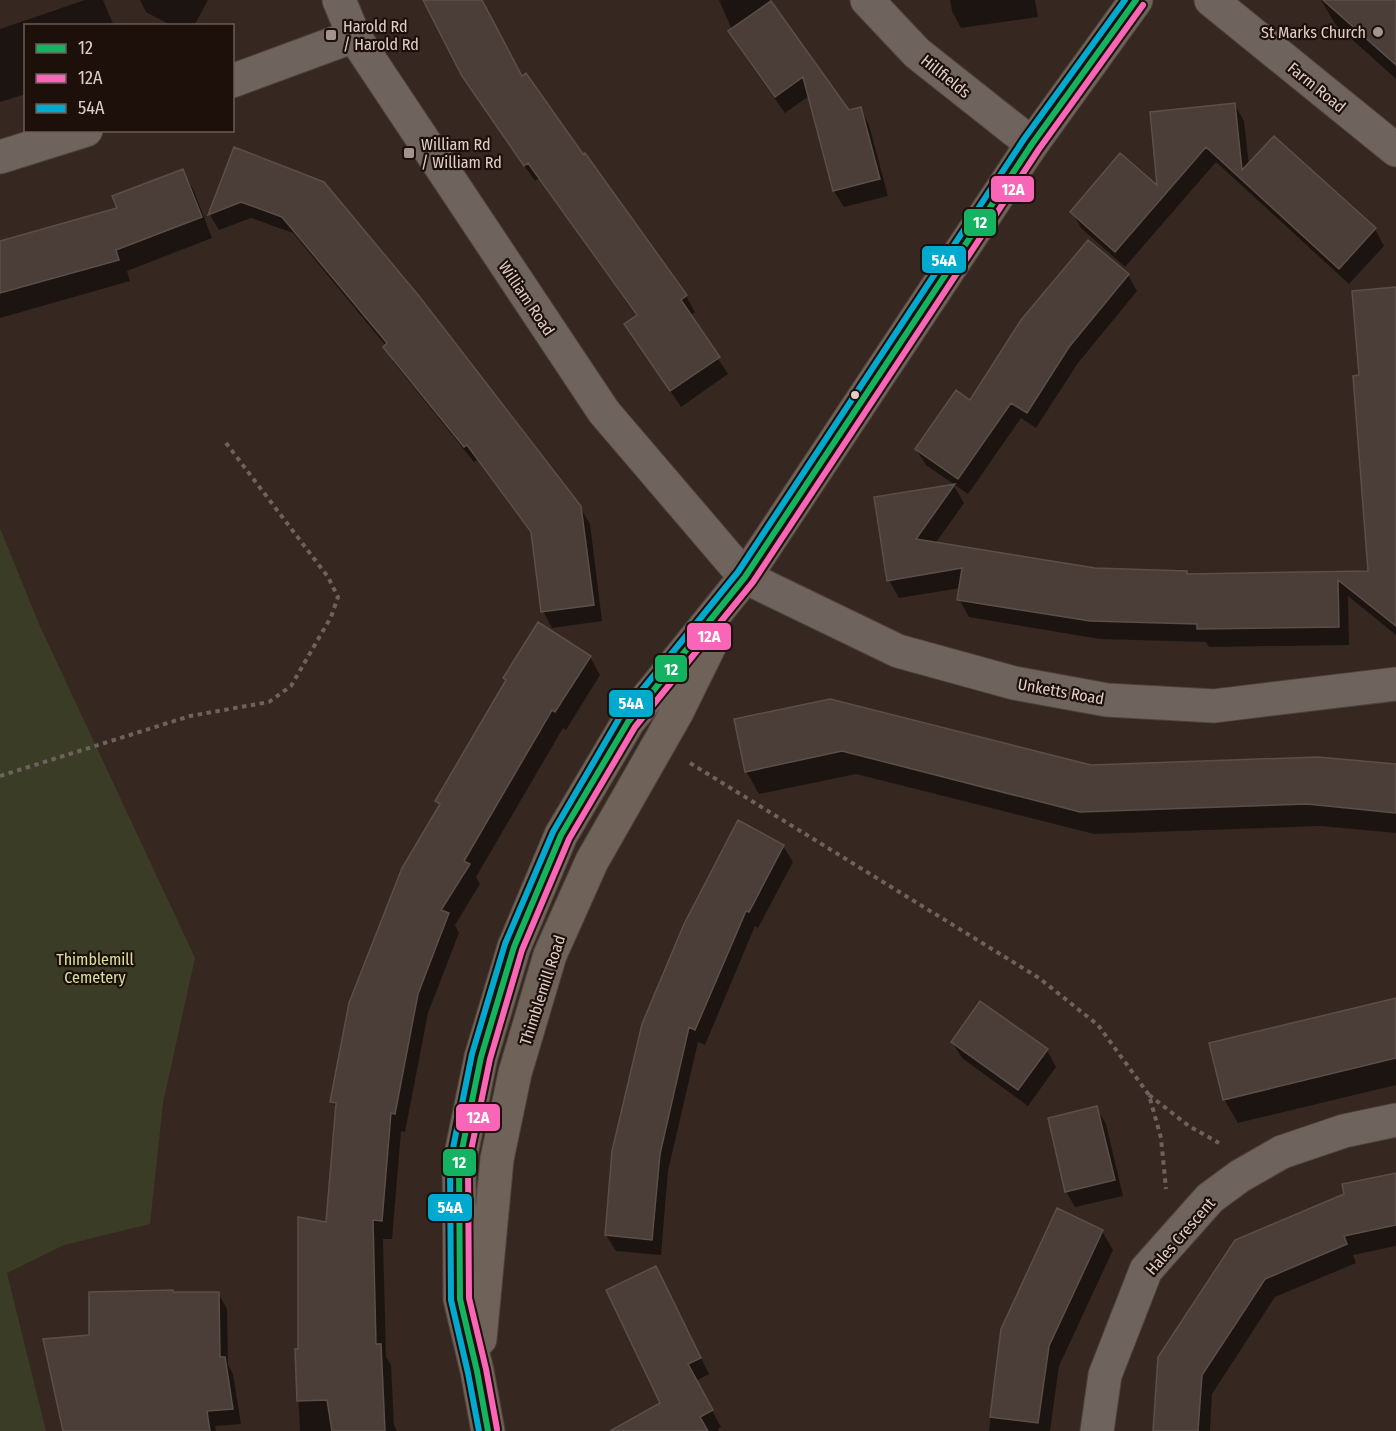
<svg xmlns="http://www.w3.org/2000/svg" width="1396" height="1431" viewBox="0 0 1396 1431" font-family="'Fira Sans Condensed',sans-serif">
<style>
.green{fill:#3b3c26}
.shadow{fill:#0007}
.building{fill:#4b3e38;stroke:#5b4f48;stroke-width:1.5}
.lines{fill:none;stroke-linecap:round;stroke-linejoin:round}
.street-casing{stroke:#4f423e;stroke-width:35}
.secondary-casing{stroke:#4f423e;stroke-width:35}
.path{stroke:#6d625d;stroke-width:4;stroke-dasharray:4.5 4.5;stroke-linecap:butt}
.street{stroke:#6f635d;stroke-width:33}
.secondary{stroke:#6f6259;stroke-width:33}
.bus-1-casing{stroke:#1d100b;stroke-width:10}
.bus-2-casing{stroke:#1d100b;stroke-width:10}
.bus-3-casing{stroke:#1d100b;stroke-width:10}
.bus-1{stroke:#13b361;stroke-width:6}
.bus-2{stroke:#fa66b7;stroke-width:6}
.bus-3{stroke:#00a9ce;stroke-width:6}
.poi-dot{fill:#a4938c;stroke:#1d100b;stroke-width:2}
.bus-dot{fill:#e0cdc6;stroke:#1d100b;stroke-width:2}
.labels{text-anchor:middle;stroke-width:4.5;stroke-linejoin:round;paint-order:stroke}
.poi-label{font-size:16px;fill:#e0cdc6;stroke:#1d100b;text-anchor:start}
.street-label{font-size:16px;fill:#e0cdc6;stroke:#1d100b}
.park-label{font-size:16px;fill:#d8e198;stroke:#1d100b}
.line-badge{stroke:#1d100b;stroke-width:2}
.badge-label{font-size:16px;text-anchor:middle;font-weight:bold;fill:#fff}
</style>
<rect width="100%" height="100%" fill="#362721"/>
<path class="green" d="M0 528 39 624 195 958 163 1103 150 1224 64 1245 7 1273 46 1431H0Z"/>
<path class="shadow" d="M85 0H103L114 26H26V94L0 102V29Z
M140 0H208L194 26H172L146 12Z
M444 0H481L522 78 583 156 585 155 686 296 695 312 690 316 728 374 681 407 626 325 637 317 539 178 535 181 474 93Z
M719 0H769L848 112 860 108 869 125 888 196 844 207 834 191 809 96 785 113 739 48 730 32 732 30Z
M950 0H1035L1038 17 961 28 952 11Z
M1321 0H1396V79L1335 24Z
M1235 105 1244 121 1249 166 1274 138 1375 229 1384 246 1349 284 1216 162 1125 267 1081 228 1072 212 1159 188Z
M234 149 580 507 590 524 602 621 552 628 543 611 533 536 477 460 474 462 394 363 385 347 386 346 293 233 251 218 219 230 210 215Z
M182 170 194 191 212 238 127 271 130 281 0 318V242L119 209Z
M1128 275 1137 291 1078 363 1036 428 1021 418 968 494 926 465 916 449Z
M1396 288V635L1348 596 1349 645 1209 647 1206 642 1100 639 969 617 959 599 961 588 899 598 889 580 875 498 954 486 964 503 935 544 1095 570 1186 572 1188 576 1369 573 1361 377Z
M590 657 600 675 566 730 563 728 476 877 480 884 455 925 459 933 428 1013 405 1132 401 1131 392 1239H383L386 1357 391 1365 394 1425 397 1431H300L296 1350H299L327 1223 337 1109 332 1101 440 807 437 801 507 682 504 678Z
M736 720 1091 766 1396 764V833L1321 826 1094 834 856 774 759 794 746 771Z
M783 846 793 862 758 928 755 926 705 1045 698 1042 668 1171 661 1255 616 1251 606 1235 643 1025Z
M1396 995V1085L1238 1123 1224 1099 1396 999Z
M952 1042 1047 1050 1056 1067 1028 1106 962 1058Z
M1096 1108 1106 1124 1123 1196 1075 1207 1066 1191Z
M1396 1175V1246L1353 1255 1356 1263 1275 1297 1212 1394 1210 1431H1154L1160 1357Z
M1102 1231 1113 1250 1059 1366 1050 1431H989L1002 1329Z
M664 1284 709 1374 696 1381 721 1427 718 1429 719 1431H660Z
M218 1293 227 1309 228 1365 233 1374 241 1424 215 1426 216 1431H68L91 1336Z"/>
<path class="building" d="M423 0H482L522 76 526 73 583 154 585 153 687 295 681 300 720 357 670 391 624 324 637 315 528 163 524 166 462 76Z
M1323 0H1396V65Z
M771 1 849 110 861 107 880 179 833 191 803 77 775 97 728 31Z
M1235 103 1242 170 1274 136 1376 228 1339 269 1206 147 1115 252 1070 212 1120 153 1157 185 1150 112Z
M234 147 324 182 419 296 581 506 594 605 541 612 531 532 467 445 464 447 383 347 387 343 282 217 241 202 208 215Z
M183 169 202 217 116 250 119 260 0 293V241L117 208 112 196Z
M1088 240 1129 274 1069 347 1027 413 1011 403 958 479 915 449 956 390 970 400 1021 320Z
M1396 287V626L1338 580 1339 627 1197 629V624L1090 621 957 600 962 568 887 581 874 497 955 484 916 539 1095 568 1187 571V574L1368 571 1353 376 1359 375 1352 291Z
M538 622 591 656 555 712 552 710 464 861 470 864 441 910 449 913 418 994 395 1114 391 1113 382 1221 373 1220 376 1344H381L385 1431H332L327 1400 297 1401 295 1349H298V1217L326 1222 336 1103 330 1102 349 1003 402 868 440 804 435 801 506 680 503 678Z
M830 699 1091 765 1318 757 1396 764V813L1307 804 1080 812 842 751 745 772 734 719Z
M738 820 784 845 749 912 746 911 695 1030 689 1027 660 1154 652 1240 605 1235 612 1151 642 1024 684 924Z
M1396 998V1058L1223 1100 1209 1043Z
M980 1001 1048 1049 1018 1090 951 1042Z
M1097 1106 1115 1180 1065 1192 1048 1118Z
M1396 1173V1225L1344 1236 1347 1244 1265 1279 1202 1375 1198 1431H1153L1158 1357 1235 1240 1344 1194 1342 1184Z
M1057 1208 1103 1230 1049 1346 1038 1423 990 1417 1001 1329Z
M656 1266 701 1358 688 1364 713 1410 700 1417 708 1431H610L660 1403 606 1290Z
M173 1290V1292H219L220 1357H225L233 1409 207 1411 210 1431H63L43 1339 89 1335V1292Z"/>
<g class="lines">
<defs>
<path id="street" d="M339 0 354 36 604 412 745 577 898 651 1014 683 1107 700 1214 706 1396 684
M867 0 917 53 1032 144
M1211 0 1396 150
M232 81 354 36
M0 157 86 130
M1097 1431 1105 1375 1146 1270 1210 1198 1240 1176 1282 1152 1344 1131 1396 1120"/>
<path id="secondary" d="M480 1339 497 1159 515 1073 550 955 592 861 677 712 714 637
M488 1431 477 1371 460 1299 459 1164 481 1057 514 947 561 835 628 722 745 577 1032 144 1136 0"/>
</defs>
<use href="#street" class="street-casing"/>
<use href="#secondary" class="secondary-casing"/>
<path class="path" d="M690 763 1039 978 1098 1025 1149 1095 1161 1138 1166 1189
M0 776 190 716 269 702 291 686 331 617 338 597 328 577 226 443
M1149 1095 1189 1126 1219 1143"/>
<use href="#street" class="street"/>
<use href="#secondary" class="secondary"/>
<defs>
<path id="bus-1" d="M488 1431 477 1371 460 1299 459 1164 481 1057 514 947 561 835 628 722 745 577 1032 144 1136 0"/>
<path id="bus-2" d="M497 1429 486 1369 469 1298 468 1165 490 1059 522 950 569 839 635 727 753 582 1039 149 1143 5"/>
<path id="bus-3" d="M479 1431 468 1373 451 1300 450 1163 472 1054 505 944 553 832 620 717 738 572 1024 139 1125 0"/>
</defs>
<use href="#bus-1" class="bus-1-casing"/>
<use href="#bus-2" class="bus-2-casing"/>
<use href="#bus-3" class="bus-3-casing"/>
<use href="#bus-1" class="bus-1"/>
<use href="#bus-2" class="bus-2"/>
<use href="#bus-3" class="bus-3"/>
</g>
<g class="poi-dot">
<circle cx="1378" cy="32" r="6"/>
<rect x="325" y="29" width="12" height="12" rx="3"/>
<rect x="403" y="147" width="12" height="12" rx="3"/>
</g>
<circle class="bus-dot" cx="855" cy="395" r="5"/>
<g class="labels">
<g class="poi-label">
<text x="343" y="32">Harold Rd<tspan x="343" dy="18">/ Harold Rd</tspan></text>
<text x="1366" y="38" text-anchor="end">St Marks Church</text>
<text x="421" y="150">William Rd<tspan x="421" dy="18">/ William Rd</tspan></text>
</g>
<g class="street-label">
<text transform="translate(946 76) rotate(39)" y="6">Hillfields</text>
<text transform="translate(1317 87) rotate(39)" y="6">Farm Road</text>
<text transform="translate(527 298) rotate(56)" y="6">William Road</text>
<text transform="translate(1061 691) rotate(10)" y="6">Unketts Road</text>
<text transform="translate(542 990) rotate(-72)" y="6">Thimblemill Road</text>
<text transform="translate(1180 1236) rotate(-49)" y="6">Hales Crescent</text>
</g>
<g class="park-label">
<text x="95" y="965">Thimblemill<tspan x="95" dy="18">Cemetery</tspan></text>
</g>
</g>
<g class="line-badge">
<rect x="990" y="175" width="45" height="28" rx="6" fill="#fa66b7"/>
<rect x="963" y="208" width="34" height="29" rx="6" fill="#13b361"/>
<rect x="921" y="245" width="46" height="29" rx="6" fill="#00a9ce"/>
<rect x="686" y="622" width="46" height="29" rx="6" fill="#fa66b7"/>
<rect x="654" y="654" width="34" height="29" rx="6" fill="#13b361"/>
<rect x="608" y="689" width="46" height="29" rx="6" fill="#00a9ce"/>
<rect x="455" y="1103" width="46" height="29" rx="6" fill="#fa66b7"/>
<rect x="442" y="1148" width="35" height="29" rx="6" fill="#13b361"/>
<rect x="427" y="1193" width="46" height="29" rx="6" fill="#00a9ce"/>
</g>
<g class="badge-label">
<text x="1013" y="195">12A</text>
<text x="980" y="228">12</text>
<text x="944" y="266">54A</text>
<text x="709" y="642">12A</text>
<text x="671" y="675">12</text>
<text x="631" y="709">54A</text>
<text x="478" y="1123">12A</text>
<text x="459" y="1168">12</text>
<text x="450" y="1213">54A</text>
</g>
<rect x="24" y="24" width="210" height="108" fill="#1d100b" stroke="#6b5c56" stroke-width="1.5"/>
<rect x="36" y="44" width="30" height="9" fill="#13b361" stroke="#6b5c56" stroke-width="1.5"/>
<text x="78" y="54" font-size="18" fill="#e0cdc6">12</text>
<rect x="36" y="74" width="30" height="9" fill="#fa66b7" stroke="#6b5c56" stroke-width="1.5"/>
<text x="78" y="84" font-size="18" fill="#e0cdc6">12A</text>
<rect x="36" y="104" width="30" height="9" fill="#00a9ce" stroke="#6b5c56" stroke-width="1.5"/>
<text x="78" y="114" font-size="18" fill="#e0cdc6">54A</text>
</svg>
